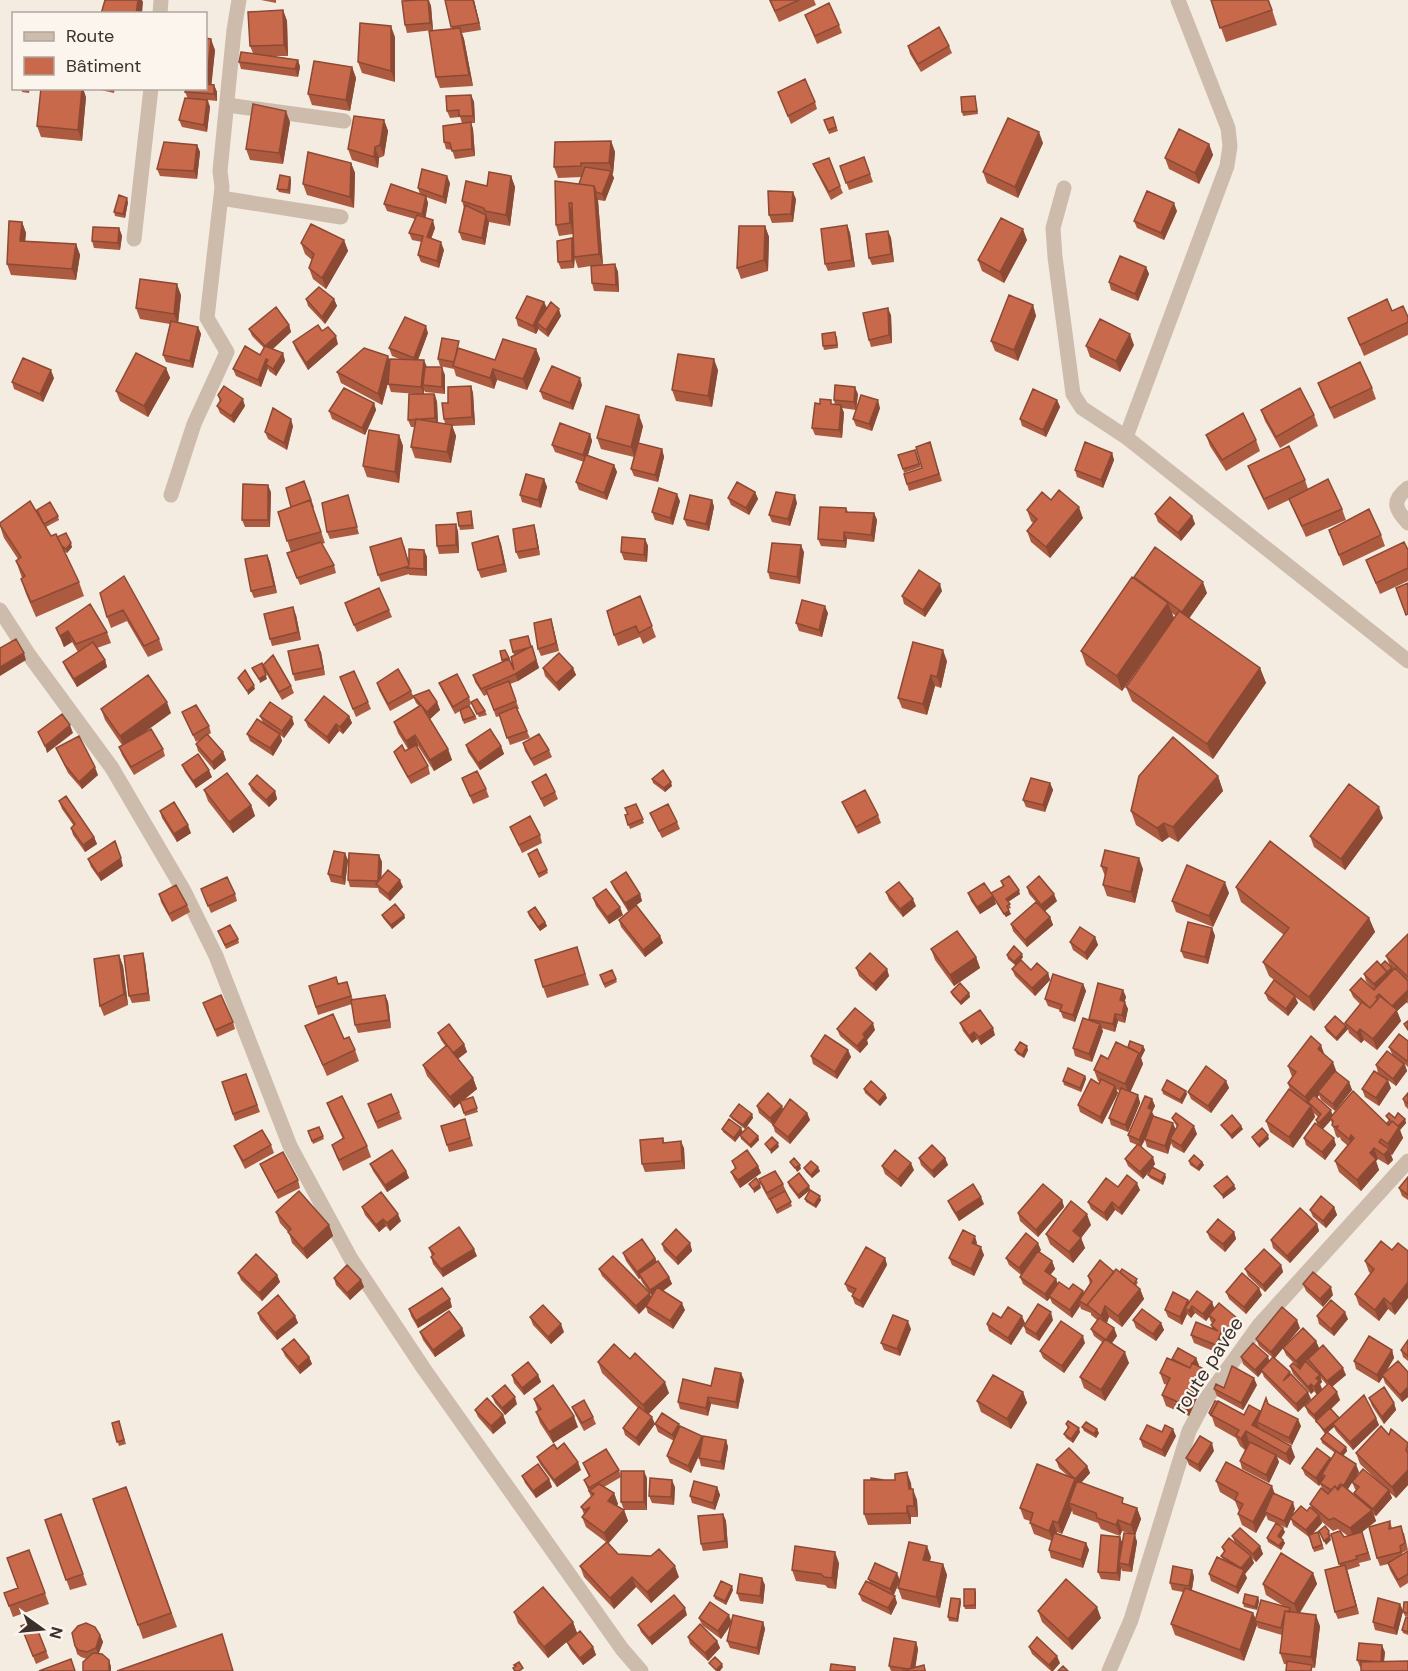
<svg xmlns="http://www.w3.org/2000/svg" width="1408" height="1671" viewBox="0 0 1408 1671" font-family="'DM Sans',sans-serif">
<style>
.lines{fill:none;stroke-linecap:round;stroke-linejoin:round}
.street{stroke:#cdbbac;stroke-width:15}
.wall{fill:#ac5a40;fill-rule:evenodd}
.shaded-wall{fill:#8c4a34}
.building{fill:#c8694b;stroke:#8c4a34;stroke-width:1.5}
.labels{text-anchor:middle;stroke-width:4.5;stroke-linejoin:round;paint-order:stroke}
.street-label{font-size:20px;fill:#3b302b;stroke:#fbf5ee}
</style>
<rect width="100%" height="100%" fill="#f4ebe1"/>
<g class="lines">
<path class="street" d="M160 14 161 0
M227 105 344 121
M1064 188 1053 228 1055 257 1073 394 1082 408 1126 437 1408 661
M221 198 341 217
M134 239 151 88
M1126 437 1227 166 1230 146 1228 128 1178 0
M1408 488C1391 501 1395 509 1408 523
M171 495 194 424 227 352 207 318 222 187 220 171 234 30 239 0
M0 610 29 655 112 768 184 891 216 956 290 1146 351 1259 424 1369 622 1649 641 1671
M1109 1671 1131 1620 1189 1431 1206 1399 1260 1324 1408 1161"/>
</g>
<path class="wall" d="M261 0H276V3Z
M429 0 431 6 433 30 407 33 405 25Z
M445 0H474L481 30 462 33 464 39 473 86 440 88 436 77 452 29Z
M769 0H814L816 5 779 22Z
M1211 0H1269L1277 25 1226 42Z
M283 10 287 21 288 56H273L298 60 300 67 298 77 241 69 239 62 253 53 250 46Z
M805 15 839 25 842 33 817 44Z
M395 37V82L362 73 358 62Z
M206 38 215 50 211 84 214 85 217 92V101L208 100 210 107 207 132 182 127 179 120 188 99 185 92 206 88Z
M908 46H949L952 53 921 72 910 54Z
M352 67 356 78 350 111 312 105 308 94Z
M21 88H30L29 93 22 92Z
M92 88H115L114 93Z
M778 92 815 102 817 109 791 124Z
M471 95 474 102 475 123H471L473 129 475 156 455 159 452 150 446 149 444 142 462 123 460 117 450 118 447 111Z
M975 96 978 114 963 116 962 112Z
M86 97 82 141 41 137 37 126Z
M833 117 838 131 829 134 824 120Z
M384 120 388 131 384 156 379 158 378 168 352 160 348 149Z
M290 122 283 164 250 160 246 149Z
M611 141 615 152 613 174H612L614 178 605 201 598 200 603 265 615 264 618 272 619 292 594 291 592 283 591 266 578 268 575 259 574 268 561 269 558 262 573 241V234L559 236 556 225 579 184 582 177 558 178 554 167Z
M1043 143 1018 198 987 183 983 172Z
M1209 144 1213 155 1199 184 1169 169 1165 158Z
M197 145 200 152 197 179 160 176 157 169Z
M864 157 873 182 849 190 840 166Z
M351 163 355 173 354 208 307 195 303 184Z
M813 164 840 186 843 193 831 200 816 171Z
M511 176 515 187 510 226 489 222 485 245 462 240 459 232 464 208 462 201 487 186Z
M291 180 290 194 279 192 277 189Z
M450 183 446 204 426 197 428 203 425 218 435 228 431 239 444 250 439 268 421 262 418 255 422 242 412 240 409 233 415 219 387 211 384 204 420 194 418 188Z
M796 199 793 222 772 223 769 215Z
M128 202 125 218 115 216 114 212Z
M1177 211 1164 240 1137 228 1134 221Z
M22 222 26 233 25 241 76 244 80 255 76 280 11 275 7 264Z
M847 225 850 233 855 267 828 271 825 264Z
M765 226 769 237 768 271 741 279 737 268Z
M119 228 122 236 120 250 94 248 92 241Z
M888 231 891 238 894 262 872 265 869 258Z
M344 240 348 251 326 289 313 279 309 268 312 260 305 254 301 243Z
M1027 240 1004 283 982 271 978 260Z
M1146 267 1149 274 1138 301 1111 290 1109 282Z
M181 295 178 322 198 327 201 334 193 368 166 362 163 355 170 324 140 319 136 308Z
M306 299H334L337 306 325 324 308 306Z
M544 302 547 308 561 316 548 337 539 330V328L536 334 518 326 516 318Z
M1033 305 1036 316 1018 361 995 351 991 341Z
M1392 311 1408 317V335L1364 356 1348 318Z
M891 315 892 343 871 347 869 340Z
M289 325 291 332 273 349 283 353 285 361 276 376 269 371 268 368 261 387 236 376 233 369 260 355 264 348 252 336 249 329Z
M322 331 338 344 308 370 296 350 293 342Z
M428 333 418 360 427 367 445 375V394L425 392 424 390V394H435L437 402 438 423 445 424 444 419 448 403 471 386 473 393 475 425 452 426 456 436 451 463 415 458 411 447 415 427H411L408 420 418 394 391 392 388 383 382 405 341 383 337 372 390 359 402 360 392 356 389 348Z
M837 336 838 348 824 350 823 346Z
M1134 345 1120 372 1090 357 1086 346Z
M462 349 495 360 536 349 540 359 527 390 497 380 494 389 456 376 454 369 440 366 438 359Z
M166 368 170 378 148 417 120 401 116 391Z
M718 370 712 407 676 401 672 390Z
M54 378 43 402 14 389 12 382Z
M1318 383 1372 388 1376 399 1334 419 1322 394Z
M582 385 573 410 543 399 540 391Z
M858 394 856 410 842 408 844 413 842 438 815 435 812 428 820 404 835 405 834 400Z
M218 395 245 406 234 423 220 413 217 406 220 402Z
M1057 400 1060 407 1046 437 1022 426 1020 419Z
M374 403 376 410 365 435 332 419 329 411Z
M880 408 872 431 856 426 853 419Z
M1261 410 1314 415 1318 426 1280 448 1265 421Z
M293 426 287 450 268 439 265 432Z
M643 426 639 443 662 449 664 457 658 482 634 476 631 469 634 457 601 449 597 438Z
M590 434 592 441 588 455 614 465 617 472 607 500 579 490 576 482 584 462 555 452 552 445Z
M399 435 403 446 399 483 367 477 363 466Z
M1206 435 1256 440 1260 451 1226 471 1210 446Z
M915 450 921 467 904 473 903 469Z
M932 450 942 481 909 491 904 474 922 468Z
M1112 453 1114 460 1103 488 1077 477 1075 470Z
M1248 466 1305 480 1308 489 1342 509 1346 520 1306 537 1293 509 1289 500 1268 510 1252 477Z
M544 479 547 487 541 508 522 502 520 495Z
M304 481 314 507 313 508 325 543 322 544 334 565 336 573 300 585 287 553 291 552 278 512 291 507Z
M271 492 270 527H245L242 520Z
M755 492 758 499 749 515 731 505 728 498Z
M348 495 359 534 330 539 327 532Z
M712 500 714 507 709 531 687 526 684 519Z
M1051 500 1083 518 1050 558 1031 542 1027 531 1033 523 1031 521 1027 510Z
M680 501 673 525 655 520 652 512Z
M797 503 790 526 772 522 769 515Z
M846 508 848 512 874 513 877 520 874 542 847 539 846 548 821 546 818 539Z
M1155 514 1192 516 1195 524 1181 541 1158 522Z
M472 515 474 529 460 530 459 526Z
M58 516 59 520 46 527 51 536 57 537 72 547 67 553 64 551 79 582 84 596 36 617 26 594 21 579 22 578 16 561 18 559 4 538 0 526V523L42 520Z
M1329 530 1381 535 1385 546 1343 566Z
M458 531 459 553 439 554 437 546Z
M536 532 540 555 519 559 516 552Z
M498 536 501 544 507 572 481 578 478 570Z
M645 539 648 546 647 562 624 560 621 552Z
M404 545 409 563 424 550 427 557V576L409 575V574L381 582 378 575Z
M1408 550V581L1380 594 1366 560Z
M804 552 800 584 770 579 768 572Z
M267 555 270 562 277 593 254 598 251 591Z
M124 576 159 639 163 650 148 657 127 621 111 628 107 617Z
M1134 577 1207 593 1189 618 1260 668 1266 683 1213 759 1132 701 1126 687 1176 616 1172 613 1174 618 1122 691 1086 665 1081 651 1135 580Z
M942 591 925 617 904 604 902 596Z
M640 596 656 637 643 644 640 637 618 646 614 635Z
M347 610H389L392 617 357 632Z
M828 613 822 637 799 631 796 623Z
M296 615 301 640 272 646 270 639Z
M553 626 559 651 541 656 538 649Z
M56 628 107 632 111 643 97 648 105 660 107 667 77 687 66 669 63 662 78 652 72 642 64 647Z
M532 646 539 668 518 681 510 684 519 709H517L530 738 510 745 500 716 496 717 488 694 484 696 475 682 473 675 502 662 500 651 505 650 514 670 516 655H514L513 652Z
M321 652 325 675 295 681 293 674Z
M947 661 941 688 935 686 927 715 902 708 898 698Z
M263 665 291 686 294 693 282 700 266 673Z
M543 668H573L576 675 559 691 545 676Z
M340 677 368 702 371 709 356 717Z
M377 683 411 691 414 698 390 711 379 690Z
M439 683 469 697 471 704 469 706 477 719 464 724 460 711 455 714 442 690Z
M413 696 437 702 440 710 430 719 448 749 452 760 434 771 418 746 417 747 428 766 430 774 411 784 397 759 394 752 405 751 408 749 398 733 394 722 419 706 416 703Z
M471 702 485 711 487 715 479 717Z
M101 709 171 713 142 734 163 749 165 756 134 775 122 755 119 747 122 745 105 720Z
M182 712 209 726 211 733 208 735 223 752 226 760 214 770 198 751 196 744 199 740 196 742Z
M260 716 294 724 284 738 280 735 282 741 273 756 250 741 247 734 263 723Z
M349 716 352 723 343 734 339 731 329 744 308 727 305 720Z
M523 743 549 750 552 757 534 766 525 751Z
M466 745 501 746 504 754 480 770 468 752Z
M56 748 98 775 82 789 68 773Z
M182 765 212 777 196 788 185 772Z
M1218 776 1223 791 1178 842 1169 837 1162 842 1136 825 1131 811Z
M462 778 486 789 489 797 473 804Z
M652 779 672 786 665 792 653 783Z
M532 782 555 792 558 799 544 807Z
M1050 783 1053 790 1045 812 1026 807 1023 800Z
M249 784 275 791 277 799 269 807 252 791Z
M204 790 251 805 255 816 233 833 208 801Z
M59 801 94 837 97 844 85 852 73 835 71 828 74 826 62 809Z
M842 802 878 815 881 823 858 834 845 809Z
M636 804 644 823 630 829 625 815 628 814Z
M160 811 191 833 177 842 162 818Z
M650 813 677 822 680 829 662 838Z
M1383 818 1345 870 1314 847 1310 836Z
M510 827 540 835 542 843 522 853Z
M379 855 382 862 381 878 403 887 390 901 379 892 378 888 350 887 348 880Z
M529 858 547 870 548 873 539 878Z
M88 859 123 866 101 881 91 867Z
M348 860 345 885 331 882 328 874Z
M1101 866 1143 869 1135 903 1107 896 1103 885 1105 876Z
M1001 881 1020 894 1008 902 1011 908 1008 909 1011 914 1006 917 994 898 996 904 980 914 971 901 968 893 992 895 1003 887Z
M611 882 640 894 642 901 628 911 614 889Z
M1027 887 1057 901 1045 911 1050 917 1053 925 1027 947 1013 931 1011 924 1036 902 1029 894Z
M1236 887 1369 918 1375 932 1314 1011 1295 997 1298 1003 1288 1016 1268 1000 1265 993 1274 980 1269 976 1263 962 1284 935 1241 902Z
M201 889 235 894 237 901 211 913Z
M886 892 916 906 903 917 889 900Z
M1229 893 1213 927 1176 912 1172 901Z
M159 894 187 905 190 912 172 922 161 902Z
M593 898 623 915 609 924 596 906Z
M528 912 545 922 547 926 540 931 529 916Z
M382 915H404L405 918 392 929 383 918Z
M619 920 660 936 663 943 645 957 621 927Z
M1212 928 1215 936 1208 964 1184 958 1181 951Z
M218 931 238 939 239 943 226 949Z
M1408 934V1004L1407 1002 1397 1011 1401 1021 1377 1050 1364 1040 1361 1043 1349 1033 1348 1029 1337 1041 1326 1031 1325 1027 1346 1025 1345 1023 1360 1004 1353 997 1350 990H1374L1366 981 1364 974 1381 965 1390 966 1386 956Z
M1095 937 1098 945 1087 960 1073 950 1070 942Z
M577 947 589 985 547 998 543 987Z
M931 949 976 957 980 968 954 986 935 960Z
M119 955 123 966 128 1005 104 1016 100 1006Z
M1007 955 1023 957 1016 966 1008 959Z
M145 961 150 1001 132 1003 129 996Z
M856 968 887 969 889 976 876 991 859 976Z
M1012 969 1031 970 1048 973 1050 980 1035 996 1015 976Z
M612 970 617 982 605 988 600 975Z
M347 982 353 1000 385 995 388 1002 391 1028 358 1033 355 1025 352 1004 318 1015 309 986 338 984Z
M1083 984 1086 991 1075 1022 1063 1018 1060 1010 1048 1006 1045 999Z
M1123 990 1126 997 1124 1002 1128 1009 1125 1023 1118 1021 1115 1032 1101 1028 1103 1031 1092 1062 1075 1056 1073 1048 1090 1020 1089 1019Z
M951 992 969 993 970 997 961 1005 952 995Z
M203 1003 233 1022 235 1029 217 1037Z
M960 1023 995 1035 981 1045 977 1039 972 1043 963 1031Z
M305 1026 344 1039 355 1050 359 1061 327 1076Z
M837 1029 875 1030 867 1040 868 1044 860 1053 840 1036Z
M438 1033 464 1044 467 1052 458 1059 473 1078 477 1089 463 1100 473 1097 478 1112 465 1116 460 1103 454 1108 427 1076 423 1065 446 1047 441 1040Z
M1408 1041V1067L1405 1064 1407 1071 1396 1086 1378 1073 1376 1065 1392 1054 1389 1047Z
M1143 1046 1145 1050 1141 1058 1143 1064 1130 1092 1138 1095 1140 1103 1128 1132 1111 1125 1109 1118 1120 1091 1116 1089 1118 1093 1102 1124 1080 1112 1078 1105 1100 1082 1098 1081 1094 1070 1108 1059 1128 1047Z
M848 1050 851 1057 837 1079 813 1064 811 1056Z
M1015 1050H1028L1024 1058 1017 1054Z
M1325 1055 1337 1073 1349 1082 1352 1090 1335 1111 1321 1100 1319 1095 1317 1098 1333 1115 1387 1124 1389 1121 1386 1116 1405 1119 1406 1123 1400 1130 1403 1138 1392 1155 1390 1154 1393 1160 1388 1165 1378 1159 1376 1161 1379 1170 1361 1191 1339 1172 1335 1161 1348 1146 1341 1140 1340 1137 1338 1138 1336 1136 1331 1120 1323 1129 1336 1145 1325 1160 1306 1145 1304 1138 1317 1125 1316 1120 1318 1117 1314 1113 1315 1117 1293 1148 1270 1132 1266 1121 1290 1090 1288 1083 1292 1077 1288 1066Z
M246 1074 260 1112 235 1121 222 1082Z
M1085 1076 1086 1079 1081 1092 1064 1085 1063 1081Z
M1226 1081 1229 1088 1211 1113 1191 1099 1188 1092Z
M1391 1088 1379 1106 1365 1097 1362 1089Z
M864 1089 885 1094 887 1098 880 1106 865 1093Z
M1162 1090 1187 1094 1182 1104 1163 1094Z
M1408 1093V1109L1405 1106 1403 1099Z
M1152 1099 1155 1106 1152 1112 1154 1116 1176 1129 1177 1127 1172 1118 1197 1134 1184 1153 1173 1147 1171 1143 1168 1154 1147 1147 1145 1140 1141 1147 1155 1164 1153 1167 1166 1177 1163 1185 1150 1178 1148 1175 1151 1169 1143 1179 1128 1166 1125 1159 1137 1145 1130 1142 1128 1135Z
M327 1103 367 1146 371 1157 343 1171 336 1156 332 1145 343 1139 331 1114Z
M757 1106H782L783 1110 807 1113 810 1120 790 1144 775 1132 773 1125 759 1113Z
M370 1111 399 1112 402 1119 378 1129Z
M752 1114 753 1118 745 1129 732 1119 730 1116Z
M465 1119 473 1146 449 1152 447 1145Z
M1221 1125 1243 1129 1232 1139 1223 1128Z
M319 1127 324 1139 313 1144 308 1131Z
M722 1129 743 1132 740 1135 758 1136 759 1140 751 1148 741 1139 740 1135 735 1142 723 1132Z
M663 1138 664 1142 684 1148 685 1169 645 1172 642 1164Z
M271 1145 274 1153 245 1169 237 1153 234 1146Z
M919 1158H945L948 1165 934 1178 921 1165Z
M732 1161 758 1166 761 1173 740 1188 734 1179 731 1172 735 1169Z
M1189 1161 1202 1162 1204 1165 1199 1171 1190 1165Z
M260 1164 298 1180 300 1188 278 1199 263 1171Z
M370 1164 406 1171 409 1178 387 1192 373 1171Z
M882 1166 914 1170 901 1187 885 1174Z
M804 1168 820 1171 812 1178 806 1172Z
M1408 1177V1200L1402 1196 1399 1188Z
M759 1179 783 1184 792 1206 777 1214 770 1200H769L762 1187Z
M788 1182 809 1186 810 1190 799 1199 789 1186Z
M1118 1187 1140 1190 1122 1215 1115 1210 1107 1221 1091 1209 1088 1202Z
M805 1199 821 1200 816 1208 806 1202Z
M1062 1200 1064 1207 1038 1237 1020 1221 1018 1213Z
M948 1201 984 1204 959 1221 951 1208Z
M362 1207 401 1221 390 1231 386 1226 379 1232 365 1215Z
M1334 1207 1337 1215 1326 1228 1313 1217 1310 1210Z
M276 1212 329 1225 333 1236 307 1259 292 1243 289 1233 280 1223Z
M1317 1224 1319 1231 1290 1263 1273 1248 1271 1240Z
M1091 1225 1081 1238 1085 1248 1073 1263 1050 1244 1046 1234Z
M1207 1232H1234L1236 1239 1225 1252 1210 1239Z
M1381 1241 1395 1315 1388 1309 1379 1321 1359 1305 1355 1294 1371 1274 1369 1272 1365 1261Z
M690 1243 692 1251 678 1265 664 1251 662 1244Z
M977 1243 976 1245 984 1255 974 1276 952 1265 949 1258Z
M429 1248 477 1256 443 1277 433 1264 431 1257 432 1256Z
M1041 1250 1039 1252 1052 1261 1055 1269 1050 1275 1056 1279 1058 1284 1069 1289 1083 1291 1084 1293 1090 1284 1088 1276 1114 1272H1120L1138 1282 1136 1286 1140 1289 1144 1299 1122 1327 1109 1317 1107 1323 1114 1328 1117 1336 1112 1343 1129 1363 1105 1401 1084 1388 1080 1377 1102 1342 1094 1336 1091 1329 1097 1320 1091 1315V1313L1081 1309 1080 1306 1072 1318 1052 1303 1050 1298 1047 1301 1023 1284 1020 1277 1021 1275 1009 1265 1006 1258Z
M623 1253 655 1258 657 1262 669 1277 672 1284 663 1291 685 1310 673 1329 648 1313 646 1307 639 1314 602 1276 599 1269 651 1297 652 1296 642 1282 640 1278 639 1279 626 1261Z
M885 1258 887 1265 863 1308 855 1304 852 1296 853 1294 848 1291 845 1284Z
M1281 1265 1283 1272 1265 1292 1248 1276 1245 1269Z
M238 1273 277 1275 280 1282 262 1301 241 1280Z
M334 1278 361 1280 364 1287 350 1300 336 1285Z
M1303 1284 1333 1295 1323 1307 1306 1291Z
M1226 1292 1262 1295 1246 1314 1229 1299Z
M1188 1300 1189 1302H1212L1214 1308 1240 1325 1225 1343 1224 1339 1218 1353 1194 1343 1191 1335 1212 1328 1211 1325 1213 1323 1211 1322 1209 1317 1206 1321 1195 1313 1191 1318 1187 1314 1182 1325 1168 1317 1165 1310Z
M452 1307 418 1328 411 1316 409 1309Z
M258 1313 295 1316 298 1323 277 1340 260 1320Z
M1317 1316 1348 1319 1334 1336 1319 1324Z
M530 1317 564 1332 551 1344 533 1325Z
M1001 1318 1025 1323 1011 1345 989 1331 987 1324Z
M1053 1320 1039 1341 1026 1333 1024 1326Z
M1133 1320 1161 1323 1164 1330 1156 1341 1136 1328Z
M462 1328 465 1336 435 1357 423 1340 420 1332Z
M1300 1328 1284 1347 1316 1341 1319 1348 1346 1375 1332 1387 1340 1400 1331 1409 1339 1419 1376 1418 1379 1425 1353 1450 1336 1431 1334 1427 1328 1432 1346 1447 1347 1451 1343 1456 1359 1472 1355 1478 1380 1483 1360 1464 1356 1453 1389 1435 1408 1443V1485L1396 1498 1389 1492 1392 1498 1376 1516 1374 1515 1376 1521 1362 1532 1371 1560 1359 1563 1360 1566 1347 1570 1359 1614 1338 1619 1335 1612 1340 1566 1331 1534 1344 1537 1348 1536 1338 1529 1333 1531 1321 1521 1322 1523 1312 1534 1318 1532 1324 1549 1314 1552 1309 1537 1293 1525 1291 1519 1287 1528 1277 1524 1285 1532 1281 1538 1285 1543 1281 1550 1268 1542 1267 1538 1276 1523 1268 1520 1266 1515 1256 1533 1242 1525 1238 1514 1239 1511 1235 1501 1220 1492 1216 1481 1275 1494 1295 1509 1292 1516 1312 1509 1310 1504 1322 1488 1320 1484 1319 1486 1305 1475 1302 1468 1330 1458 1331 1460 1335 1453 1322 1443 1321 1439 1325 1434 1317 1422 1308 1413 1305 1406 1317 1395 1314 1391 1311 1394 1293 1374 1290 1366 1296 1365 1286 1355 1283 1348 1275 1358 1290 1372 1291 1375 1311 1399 1298 1412 1264 1377 1262 1372 1258 1377 1243 1364 1241 1357 1269 1361 1272 1357 1259 1346 1256 1339ZM1320 1377 1327 1385 1318 1394 1322 1389 1320 1384 1322 1382ZM1352 1482 1355 1489 1356 1490 1354 1493 1355 1495 1348 1489Z
M911 1329 900 1356 884 1350 881 1343Z
M1408 1340V1361L1403 1357 1401 1350Z
M1085 1343 1064 1373 1043 1358 1040 1351Z
M282 1349 309 1357 312 1364 300 1374 285 1356Z
M1392 1350 1394 1358 1386 1371 1408 1372V1397L1402 1402 1385 1383 1383 1377 1379 1383 1356 1369 1354 1361Z
M1196 1358 1199 1366 1202 1368 1206 1378 1189 1416 1166 1406 1162 1395 1167 1385 1164 1384 1160 1373 1172 1360Z
M630 1359 669 1393 648 1414 655 1424 639 1446 625 1435 623 1428 638 1408 602 1373 598 1362Z
M512 1375H538L541 1382 524 1395 514 1383Z
M744 1380 738 1409 711 1404 708 1416 680 1409 678 1402 711 1386Z
M1257 1385 1243 1410 1217 1396 1214 1389Z
M1023 1392 1027 1403 1011 1429 981 1412 977 1401Z
M492 1396 517 1404 505 1415 495 1403Z
M1266 1398 1269 1405 1301 1426 1292 1445 1270 1435 1295 1457 1290 1465 1277 1457 1279 1462 1269 1483 1242 1469 1240 1461 1245 1450 1240 1446 1236 1438 1215 1426 1212 1417 1210 1416 1209 1413 1244 1415 1260 1411V1413Z
M1369 1398 1394 1403 1396 1410 1384 1424 1372 1406Z
M534 1399 578 1427 553 1443 540 1423 536 1412 538 1411Z
M572 1407 593 1417 596 1424 584 1431 575 1414Z
M475 1410 503 1415 506 1423 493 1434 478 1417Z
M119 1421 126 1444 119 1446 112 1423Z
M655 1424 680 1427 702 1436V1438L726 1440 728 1447 724 1470 701 1466 699 1458 700 1454 691 1473 670 1463 667 1456 674 1441 658 1432Z
M1066 1424 1080 1432 1073 1443 1066 1438 1064 1434 1068 1429Z
M1082 1427 1099 1433 1096 1438 1084 1431Z
M1162 1432 1176 1436 1165 1457 1143 1447 1140 1439Z
M557 1449 581 1470 557 1487 540 1464 537 1457Z
M1214 1451 1200 1472 1189 1465 1186 1458Z
M1056 1460 1087 1466 1090 1473 1081 1483 1125 1504 1137 1508 1141 1519 1135 1535 1137 1542 1132 1572 1122 1571 1121 1568 1120 1581 1101 1579 1098 1572 1122 1543 1128 1533 1122 1531 1120 1536 1101 1529 1098 1523 1073 1514 1072 1510 1062 1534 1057 1532V1533L1086 1543 1089 1550 1083 1568 1051 1558 1049 1550 1052 1541 1034 1534 1030 1523V1521L1024 1519 1020 1508 1068 1476 1059 1468Z
M583 1463 619 1470 621 1477 647 1478V1510H624L621 1502V1477L604 1487 614 1493 618 1504 617 1506 624 1510 628 1521 608 1543 618 1554 679 1577 651 1603 636 1587 614 1609 584 1577 580 1566 606 1542 586 1527 582 1517 584 1514 581 1507 591 1497 584 1480 589 1477Z
M522 1476 549 1479 552 1487 536 1498 525 1483Z
M911 1483V1489L917 1500 918 1517H911V1524L868 1525 864 1514Z
M126 1487 177 1627 143 1639 93 1499Z
M675 1487 674 1505 652 1503 649 1496Z
M717 1487 720 1495 715 1510 692 1503 690 1496Z
M61 1514 87 1585 70 1590 45 1520Z
M723 1514 726 1521 728 1548 703 1551 701 1544Z
M1390 1521 1392 1528 1404 1533 1408 1550 1402 1553V1554L1408 1551V1583L1400 1588 1390 1570 1388 1564 1380 1566 1377 1558Z
M1232 1536 1260 1546 1263 1554 1256 1562 1252 1558 1254 1563 1245 1574 1247 1578 1238 1594 1211 1581 1209 1574 1223 1560 1221 1556 1224 1552 1222 1547 1235 1543Z
M29 1550 49 1604 13 1617 4 1593 18 1588Z
M931 1557 930 1561 943 1564 947 1575 940 1608 902 1599 898 1588 900 1580 894 1595 897 1603 891 1615 862 1601 859 1594 870 1583 868 1579 900 1580Z
M839 1563 836 1589 828 1588 825 1585 796 1581 792 1570Z
M1192 1570 1194 1577 1192 1590 1253 1613 1256 1619 1285 1607 1266 1595 1263 1584 1313 1573 1317 1584 1300 1613 1320 1626 1315 1668 1284 1664 1280 1653 1282 1635 1258 1628 1257 1625 1244 1661 1175 1635 1171 1624 1183 1592 1172 1590 1170 1583Z
M765 1585 763 1604 740 1601 737 1593Z
M733 1590 726 1605 715 1599 714 1596Z
M976 1593V1609H965L964 1606Z
M1258 1597 1259 1601 1257 1610 1244 1607 1243 1603Z
M960 1599 961 1602 958 1622 949 1621 948 1617Z
M1408 1602V1616H1405L1403 1612Z
M1400 1604 1403 1611 1397 1635 1375 1630 1373 1622Z
M1038 1611 1101 1618 1072 1650 1042 1622Z
M514 1612 573 1622 577 1633 548 1658 518 1623Z
M687 1615 652 1645 641 1632 638 1625Z
M1408 1617V1635L1403 1633 1402 1630Z
M699 1618 732 1622H763L765 1629 759 1655 730 1648 727 1641 731 1624 721 1639 702 1625Z
M34 1621 49 1658 36 1664 21 1626Z
M100 1635 103 1642 99 1653 109 1660 111 1667 81 1657 77 1654 75 1646Z
M688 1637 717 1641 720 1648 708 1661 690 1644Z
M567 1642 593 1647 596 1655 583 1665 570 1649Z
M916 1642 918 1649 915 1667 924 1665 926 1671H891L889 1666Z
M1029 1647 1060 1663 1053 1671H1051L1032 1654Z
M1385 1652 1384 1662 1360 1667 1357 1660Z"/>
<path class="shaded-wall" d="M138 0H142L143 2 142 14H136Z
M428 0 431 6 433 30 430 23Z
M473 0H474L481 30 479 23Z
M283 10 287 21 288 56 284 45Z
M391 26 395 37V82L391 71Z
M460 28 464 39 473 86 469 75Z
M211 39 215 50 211 90 207 79Z
M298 60 300 67 298 77 295 69Z
M352 67 356 78 350 111 346 100Z
M214 85 217 92V101L214 94Z
M82 88H83L86 97 82 141 78 130Z
M471 95 474 102 475 123 473 116Z
M207 100 210 107 207 132 204 125Z
M286 111 290 122 283 164 279 153Z
M384 120 388 131 384 156 380 145Z
M471 122 473 129 475 156 472 149Z
M1039 132 1043 143 1018 198 1015 187Z
M611 141 615 152 613 174 609 163Z
M1209 144 1213 155 1199 184 1195 173Z
M197 145 200 152 197 179 194 171Z
M375 147 379 158 378 168 374 157Z
M351 163 355 173 354 208 350 197Z
M611 171 614 178 605 201 602 194Z
M447 176 450 183 446 204 443 197Z
M511 176 515 187 510 226 506 215Z
M290 177 291 180 290 194 288 190Z
M594 186 598 200 603 265 599 254Z
M793 192 796 199 793 222 791 214Z
M426 196 428 203 425 221 422 214Z
M127 198 128 202 125 218 123 214Z
M569 203 573 214 574 234 570 223Z
M1174 203 1177 211 1164 240 1161 233Z
M486 215 489 222 485 245 482 238Z
M433 220 435 228 429 244 427 237Z
M22 222 26 233 24 252 20 241Z
M847 225 850 233 855 267 852 260Z
M765 226 769 237 768 271 764 260Z
M119 228 122 236 120 250 118 243Z
M1023 229 1027 240 1004 283 1000 272Z
M888 231 891 238 894 262 891 254Z
M572 238 575 246 574 257V268L572 261Z
M344 240 348 251 326 289 322 278Z
M441 242 444 250 439 268 437 261Z
M76 244 80 255 76 280 72 269Z
M615 264 618 272 619 292 616 285Z
M1146 267 1149 274 1138 301 1135 294Z
M177 284 181 295 178 325 174 314Z
M334 299 337 306 325 324 322 317Z
M544 302 547 309 537 323 539 328 536 334 533 326Z
M1033 305 1036 316 1018 361 1014 350Z
M888 308 891 315 892 343 889 335Z
M559 309 561 316 548 337 546 330Z
M289 325 291 332 268 353 265 346Z
M426 326 428 333 416 365 414 358Z
M198 327 201 334 193 368 190 361Z
M1130 334 1134 345 1120 372 1116 361Z
M336 336 338 344 308 370 306 363Z
M536 349 540 359 527 390 523 379Z
M283 353 285 361 276 376 273 369Z
M388 356 392 367 382 405 378 394Z
M266 359 268 366 266 364 268 368 261 387 258 380Z
M714 359 718 370 712 407 708 396Z
M424 360 427 367 423 385 424 390V395L421 387Z
M442 367 445 375V394L442 387Z
M166 368 170 378 148 417 144 406Z
M493 369 497 380 494 389 490 378Z
M51 370 54 378 43 402 40 394Z
M580 378 582 385 573 410 570 403Z
M471 386 473 393 475 425 472 417Z
M855 387 858 394 856 410 854 402Z
M434 394 437 402 438 426 435 418Z
M243 399 245 406 234 423 231 416Z
M878 400 880 408 872 431 869 424Z
M1057 400 1060 407 1046 437 1043 430Z
M374 403 376 410 365 435 362 428Z
M841 405 844 413 842 438 839 430Z
M639 415 643 426 635 458 631 447Z
M291 419 293 426 287 450 284 443Z
M452 425 456 436 451 463 447 452Z
M590 434 592 441 586 462 583 455Z
M399 435 403 446 399 483 395 472Z
M662 449 664 457 658 482 655 475Z
M1112 453 1114 460 1103 488 1101 480Z
M614 465 617 472 607 500 604 493Z
M544 479 547 487 541 508 538 500Z
M268 485 271 492 270 527 268 520Z
M755 492 758 499 749 515 746 508Z
M677 494 680 501 673 525 670 518Z
M795 495 797 503 790 526 788 519Z
M712 500 714 507 709 531 706 524Z
M1079 507 1083 518 1050 558 1046 547Z
M874 513 877 520 874 542 871 535Z
M1192 516 1195 524 1181 541 1178 533Z
M456 524 458 531 459 553 456 545Z
M534 525 536 532 540 555 538 548Z
M844 532 847 539 846 548 844 541Z
M498 536 501 544 507 572 504 564Z
M645 539 648 546 647 562 644 555Z
M71 543 72 547 67 553 66 549Z
M801 545 804 552 800 584 797 577Z
M424 550 427 557V576L424 569Z
M267 555 270 562 277 593 274 586Z
M1203 582 1207 593 1186 623 1182 612Z
M940 584 942 591 925 617 923 610Z
M1168 603 1174 618 1122 691 1117 676Z
M825 606 828 613 822 637 819 630Z
M293 607 296 615 301 640 298 632Z
M551 619 553 626 559 651 556 643Z
M68 631 72 642 64 647 60 636Z
M318 645 321 652 325 675 323 668Z
M532 646 539 668 518 681 515 674Z
M943 650 947 661 941 688 937 677Z
M24 653 26 660 0 676V667Z
M105 660 107 667 77 687 74 679Z
M262 663 267 679 260 683 259 679Z
M573 668 576 675 559 691 556 683Z
M1260 668 1266 683 1213 759 1207 744Z
M931 675 935 686 927 715 923 704Z
M254 685 255 689 248 695 247 691Z
M167 702 171 713 124 747 120 736Z
M437 702 440 710 430 719 427 712Z
M349 716 352 723 343 734 340 727Z
M292 717 294 724 284 738 282 731Z
M336 724 339 731 329 744 327 737Z
M70 725 73 733 47 753 45 746Z
M280 734 282 741 273 756 270 748Z
M415 735 418 746 410 752 406 741Z
M501 746 504 754 480 770 478 763Z
M448 749 452 760 434 771 430 760Z
M223 752 226 760 214 770 212 762Z
M95 767 98 775 82 789 79 782Z
M209 770 212 777 196 788 193 781Z
M1218 776 1223 791 1178 842 1173 827Z
M671 782 672 786 665 792 664 788Z
M1050 783 1053 790 1045 812 1043 805Z
M275 791 277 799 269 807 266 800Z
M251 805 255 816 233 833 229 822Z
M1379 807 1383 818 1345 870 1341 859Z
M1164 823 1169 837 1162 842 1157 828Z
M188 825 191 833 177 842 174 834Z
M94 837 97 844 85 852 83 845Z
M345 853 348 860 345 885 342 877Z
M379 855 382 862 381 888 378 881Z
M121 858 123 866 101 881 98 874Z
M1139 858 1143 869 1135 903 1131 892Z
M400 880 403 887 390 901 388 894Z
M1225 882 1229 893 1213 927 1209 916Z
M1019 890 1020 894 1008 902 1006 899Z
M640 894 642 901 628 911 625 903Z
M1054 894 1057 901 1044 912 1041 905Z
M993 896 996 904 980 914 977 907Z
M913 899 916 906 903 917 900 909Z
M620 907 623 915 609 924 607 917Z
M1009 911 1011 914 1006 917 1004 914Z
M404 915 405 918 392 929 391 925Z
M1050 917 1053 925 1027 947 1025 940Z
M1369 918 1375 932 1314 1011 1309 997Z
M545 922 547 926 540 931 538 927Z
M1212 928 1215 936 1208 964 1205 957Z
M660 936 663 943 645 957 643 950Z
M1095 937 1098 945 1087 960 1085 953Z
M143 953 145 961 150 1001 148 993Z
M1022 954 1023 957 1016 966 1014 962Z
M119 955 123 966 128 1005 124 994Z
M976 957 980 968 954 986 950 975Z
M1392 968 1393 972 1388 976 1387 972Z
M887 969 889 976 876 991 873 984Z
M1387 972 1389 979 1376 991 1374 984Z
M1048 973 1050 980 1035 996 1032 988Z
M1083 984 1086 991 1075 1022 1073 1015Z
M1123 990 1126 997 1123 1008 1120 1000Z
M1408 990V1000L1405 996 1407 1002 1397 1011 1401 1021 1377 1050 1373 1039 1392 1006Z
M969 993 970 997 961 1005 960 1002Z
M385 995 388 1002 391 1028 389 1020Z
M1295 996 1298 1003 1288 1016 1286 1009Z
M1125 1002 1128 1009 1125 1023 1122 1015Z
M1115 1014 1118 1021 1115 1032 1113 1024Z
M873 1023 875 1030 867 1040 868 1044 860 1053 857 1046 863 1034Z
M1100 1024 1103 1031 1092 1062 1089 1054Z
M1346 1026 1348 1029 1337 1041 1336 1038Z
M993 1028 995 1035 981 1045 979 1037Z
M1360 1029 1364 1040 1361 1043 1357 1033Z
M974 1032 977 1039 972 1043 969 1036Z
M464 1044 467 1052 456 1060 453 1053Z
M1321 1045 1325 1056 1318 1049Z
M1027 1046 1028 1050 1024 1058 1022 1055Z
M1143 1046 1145 1050 1141 1058 1143 1064 1129 1095 1125 1084Z
M848 1050 851 1057 837 1079 835 1072Z
M1333 1062 1337 1073 1318 1092 1319 1095 1309 1108 1305 1097Z
M1404 1064 1407 1071 1396 1086 1393 1079Z
M1085 1076 1086 1079 1081 1092 1080 1088Z
M473 1078 477 1089 454 1108 450 1097Z
M1388 1080 1391 1088 1379 1106 1376 1098Z
M1226 1081 1229 1088 1211 1113 1208 1106Z
M1349 1082 1352 1090 1335 1111 1333 1104Z
M1115 1086 1118 1093 1102 1124 1100 1117Z
M1186 1091 1187 1094 1182 1104 1180 1100Z
M885 1094 887 1098 880 1106 878 1102Z
M1138 1095 1140 1103 1128 1132 1125 1125Z
M1152 1099 1155 1106 1152 1112 1155 1118 1141 1147 1139 1140 1148 1108Z
M782 1106 784 1114 773 1126 770 1118Z
M1311 1106 1315 1117 1293 1148 1289 1137Z
M1331 1110 1333 1117 1330 1118 1331 1120 1322 1130 1319 1123Z
M807 1113 810 1120 790 1144 788 1137Z
M752 1114 753 1118 745 1129 743 1125Z
M1405 1119 1406 1123 1400 1130 1403 1138 1392 1155 1388 1144 1397 1128Z
M1173 1123 1176 1130 1170 1139 1171 1143 1168 1154 1165 1146Z
M1194 1126 1197 1134 1184 1153 1181 1146Z
M1241 1126 1243 1129 1232 1139 1231 1135Z
M741 1128 743 1132 735 1142 734 1138Z
M1268 1135 1269 1139 1259 1148 1258 1145Z
M1351 1135 1355 1146 1353 1150 1349 1139Z
M758 1136 759 1140 751 1148 750 1145Z
M1334 1138 1336 1145 1325 1160 1322 1152Z
M681 1141 684 1148 685 1169 682 1161Z
M778 1143 779 1147 771 1154 770 1150Z
M1374 1148 1378 1159 1376 1161 1379 1170 1361 1191 1357 1180 1370 1153Z
M1389 1149 1393 1160 1388 1165 1384 1155Z
M1153 1157 1155 1164 1143 1179 1140 1172Z
M945 1158 948 1165 934 1178 932 1171Z
M1202 1162 1204 1165 1199 1171 1197 1168Z
M911 1163 914 1170 901 1187 898 1179Z
M800 1165 801 1169 797 1172 795 1168Z
M758 1166 761 1173 740 1188 738 1180Z
M818 1167 820 1171 812 1178 811 1175Z
M406 1171 409 1178 387 1192 385 1185Z
M1165 1174 1166 1177 1163 1185 1161 1181Z
M1137 1183 1140 1190 1122 1215 1119 1208Z
M760 1184 761 1188 754 1193 753 1189Z
M1234 1185 1236 1189 1223 1199 1222 1195Z
M809 1186 810 1190 799 1199 798 1195Z
M820 1196 821 1200 816 1208 814 1205Z
M981 1197 984 1204 959 1221 956 1213Z
M1062 1200 1064 1207 1038 1237 1036 1230Z
M1112 1202 1115 1210 1107 1221 1104 1213Z
M1334 1207 1337 1215 1326 1228 1323 1221Z
M398 1214 401 1221 390 1231 387 1223Z
M1087 1214 1091 1225 1081 1238 1085 1248 1073 1263 1069 1252 1073 1231Z
M383 1219 386 1226 379 1232 376 1225Z
M1317 1224 1319 1231 1290 1263 1287 1256Z
M329 1225 333 1236 307 1259 303 1249Z
M1234 1232 1236 1239 1225 1252 1223 1244Z
M975 1236 977 1243 974 1250 972 1243Z
M690 1243 692 1251 678 1265 676 1258Z
M1038 1243 1041 1250 1022 1275 1019 1268Z
M981 1247 984 1255 974 1276 971 1269Z
M474 1249 477 1256 443 1277 441 1269Z
M655 1258 658 1265 639 1274 640 1278 639 1279 637 1272Z
M885 1258 887 1265 863 1308 860 1301Z
M1052 1261 1055 1269 1048 1278 1045 1271Z
M1281 1265 1283 1272 1265 1292 1263 1285Z
M277 1275 280 1282 262 1301 259 1293Z
M669 1277 672 1284 653 1298 650 1290Z
M1056 1279 1058 1286 1049 1296 1050 1298 1047 1301 1045 1294Z
M361 1280 364 1287 350 1300 347 1293Z
M1408 1282V1298L1395 1315 1391 1304Z
M1331 1287 1333 1295 1323 1307 1320 1299Z
M1259 1288 1262 1295 1246 1314 1244 1307Z
M1140 1289 1144 1299 1122 1327 1118 1316Z
M1083 1291 1086 1298 1079 1301 1080 1306 1072 1318 1070 1310Z
M650 1293 652 1300 639 1314 636 1306Z
M1384 1298 1388 1309 1379 1321 1375 1310Z
M450 1299 452 1307 418 1328 416 1321Z
M1188 1300 1195 1313 1191 1318 1189 1311 1185 1308 1187 1314 1182 1325 1180 1317Z
M1212 1302 1215 1310 1209 1315V1317L1206 1321 1203 1314Z
M682 1303 685 1310 673 1329 670 1321Z
M1105 1306 1109 1317 1105 1327 1101 1316Z
M1051 1312 1053 1320 1039 1341 1036 1334Z
M1345 1312 1348 1319 1334 1336 1331 1329Z
M295 1316 298 1323 277 1340 275 1333Z
M1022 1316 1025 1323 1011 1345 1008 1338Z
M1237 1318 1240 1325 1225 1343 1223 1335Z
M1297 1320 1300 1328 1274 1359 1271 1352Z
M908 1321 911 1329 900 1356 897 1349Z
M1161 1323 1164 1330 1156 1341 1153 1334Z
M561 1324 564 1332 551 1344 548 1337Z
M462 1328 465 1336 435 1357 433 1350Z
M1114 1328 1117 1336 1109 1347 1106 1340Z
M1221 1332 1224 1339 1218 1353 1216 1345Z
M1083 1336 1085 1343 1064 1373 1062 1366Z
M1316 1341 1319 1348 1299 1368 1296 1361Z
M1392 1350 1394 1358 1383 1377 1382 1375 1383 1377 1379 1383 1377 1375Z
M1125 1352 1129 1363 1105 1401 1101 1390Z
M1268 1356 1270 1363 1261 1370 1262 1372 1258 1377 1255 1370Z
M309 1357 312 1364 300 1374 298 1367Z
M1196 1358 1199 1365 1193 1377 1190 1369Z
M1202 1368 1206 1378 1189 1416 1185 1405Z
M1343 1368 1346 1375 1330 1388 1327 1381Z
M741 1373 744 1380 738 1409 736 1402Z
M538 1375 541 1382 524 1395 522 1388Z
M1320 1375 1322 1382 1320 1384 1322 1389 1317 1395 1314 1387 1316 1378Z
M1254 1378 1257 1385 1243 1410 1241 1403Z
M665 1382 669 1393 647 1416 643 1405Z
M1311 1384 1314 1391 1311 1394 1308 1387Z
M1408 1387V1397L1402 1402 1400 1395Z
M1023 1392 1027 1403 1011 1429 1007 1419Z
M1308 1392 1311 1399 1298 1412 1296 1404Z
M1337 1392 1340 1400 1316 1423 1314 1415Z
M515 1397 517 1404 505 1415 502 1408Z
M708 1397 711 1404 708 1416 706 1408Z
M1394 1403 1396 1410 1384 1424 1382 1417Z
M1260 1411 1264 1422H1257L1259 1429 1252 1425Z
M503 1415 506 1423 493 1434 491 1426Z
M574 1416 578 1427 553 1443 549 1432Z
M652 1417 655 1424 639 1446 636 1438Z
M1339 1418 1333 1424 1334 1427 1326 1434 1324 1430Z
M1376 1418 1379 1425 1353 1450 1350 1442Z
M1298 1419 1301 1426 1292 1445 1289 1438Z
M679 1424 682 1431 675 1442 672 1435Z
M1079 1428 1080 1432 1073 1443 1071 1439Z
M1097 1429 1099 1433 1096 1438 1094 1434Z
M1173 1429 1176 1436 1165 1457 1162 1450Z
M1246 1431 1249 1442 1245 1450 1241 1439Z
M702 1436 704 1443 691 1473 688 1466Z
M726 1440 728 1447 724 1470 721 1462Z
M1212 1443 1214 1451 1200 1472 1198 1465Z
M1291 1446 1295 1457 1290 1465 1286 1454Z
M1346 1447 1347 1451 1341 1458 1340 1455Z
M1276 1455 1279 1462 1269 1483 1266 1475Z
M1330 1458 1333 1466 1322 1474 1324 1479 1319 1486 1316 1478Z
M578 1462 581 1470 557 1487 554 1480Z
M1356 1464 1359 1472 1346 1492 1344 1485Z
M1087 1466 1090 1473 1078 1486 1075 1479Z
M1408 1470V1485L1396 1498 1392 1487Z
M644 1471 647 1478V1510L644 1502Z
M907 1472 911 1483 913 1500 909 1489Z
M549 1479 552 1487 536 1498 533 1491Z
M1075 1479 1079 1490 1069 1503 1072 1510 1062 1534 1058 1523Z
M672 1480 675 1487 674 1505 671 1497Z
M1272 1486 1276 1497 1265 1512 1266 1515 1256 1533 1253 1522Z
M717 1487 720 1495 715 1510 713 1503Z
M913 1489 917 1500 918 1517 914 1506Z
M1389 1490 1392 1498 1376 1516 1373 1509Z
M614 1493 618 1504 612 1512 608 1501Z
M1293 1502 1295 1509 1287 1528 1284 1521Z
M907 1506 911 1517V1524L907 1513Z
M1137 1508 1141 1519 1135 1535 1137 1542 1132 1572 1129 1565 1134 1535 1131 1525Z
M624 1510 628 1521 608 1544 604 1533Z
M1372 1510 1376 1521 1362 1532 1371 1560 1368 1553 1354 1539 1350 1528Z
M723 1514 726 1521 728 1548 725 1541Z
M1319 1515 1322 1523 1309 1538 1306 1530Z
M1118 1520 1122 1531 1120 1536 1116 1525Z
M1053 1521 1057 1532 1053 1541 1049 1531Z
M1283 1528 1285 1532 1280 1540 1278 1536Z
M1329 1531 1331 1540 1326 1545 1324 1541Z
M1120 1537 1123 1544 1119 1563 1121 1568 1120 1581 1117 1573Z
M1283 1540 1285 1543 1281 1550 1279 1546Z
M1086 1543 1089 1550 1083 1568 1081 1560Z
M927 1546 931 1557 927 1571 923 1560Z
M1260 1546 1263 1554 1256 1562 1253 1554Z
M835 1552 839 1563 836 1589 832 1578Z
M1251 1556 1254 1563 1245 1574 1247 1578 1238 1594 1236 1587 1243 1573 1241 1568Z
M943 1564 947 1575 940 1608 936 1597Z
M1345 1565 1348 1572 1359 1614 1356 1606Z
M675 1566 679 1577 651 1603 647 1592Z
M1192 1570 1194 1577 1191 1594 1189 1586Z
M897 1573 900 1580 893 1596 890 1589Z
M1313 1573 1317 1584 1298 1615 1294 1604Z
M632 1577 636 1587 614 1609 610 1598Z
M762 1578 765 1585 763 1604 760 1596Z
M732 1586 733 1590 726 1605 725 1601Z
M975 1589 976 1593V1609L975 1605Z
M895 1596 897 1603 891 1615 888 1608Z
M1258 1597 1259 1601 1257 1610 1255 1607Z
M960 1599 961 1602 958 1622 957 1619Z
M1400 1604 1403 1611 1397 1635 1394 1628Z
M1097 1607 1101 1618 1072 1650 1068 1639Z
M685 1608 687 1615 652 1645 649 1638Z
M1253 1613 1257 1625 1244 1661 1240 1650Z
M729 1615 732 1623 721 1639 718 1631Z
M1316 1615 1320 1626 1315 1668 1311 1657Z
M573 1622 577 1633 548 1658 544 1647Z
M763 1622 765 1629 759 1655 757 1648Z
M100 1635 103 1642 98 1655 96 1648Z
M717 1641 720 1648 708 1661 705 1653Z
M916 1642 918 1649 915 1671H911Z
M1382 1645 1385 1652 1383 1669 1381 1662Z
M593 1647 596 1655 583 1665 580 1658Z
M1057 1656 1060 1663 1053 1671H1052L1049 1665Z
M109 1660 111 1667V1671H109Z
M722 1664 723 1667 720 1671H717L716 1670Z"/>
<path class="building" d="M105 0H138L136 14H101Z
M418 0H428L430 23 405 25 402 1Z
M445 0H473L479 23 451 27Z
M770 0H799L775 11Z
M1211 0H1268L1272 10 1220 28Z
M829 3 839 25 815 36 805 15Z
M283 10 284 45 250 46 248 12Z
M360 23 391 26V71L358 62Z
M939 27 949 46 918 64 908 46Z
M460 28 469 75 436 77 429 31Z
M206 38 211 39 207 79H206Z
M241 52 298 60 295 69 239 62Z
M314 61 352 67 346 100 308 94Z
M805 79 815 102 788 116 778 92Z
M206 84 214 85V94L185 92 186 88H206Z
M41 88H82L78 130 37 126Z
M471 95 473 116H459V110L447 111 446 96Z
M975 96 977 111 962 112 961 97Z
M185 98 207 100 204 125 179 120Z
M253 104 286 111 279 153 246 149Z
M354 116 384 120 380 145 375 147 374 157 348 149Z
M833 117 836 127 828 130 824 120Z
M1008 118 1039 132 1015 187 983 172Z
M471 122 472 149 452 151 450 143 444 142 443 126Z
M1179 129 1209 144 1195 173 1165 158Z
M611 141 609 163H581V166L554 167 555 142Z
M164 142 197 145 194 171 157 169Z
M308 152 351 163 350 197 303 184Z
M864 157 870 174 846 183 840 166Z
M829 158 840 186 829 192 813 164Z
M585 167 611 171 602 194 596 192 594 186 579 184Z
M422 169 447 176 443 197 418 188Z
M489 172 511 176 506 215 485 211 484 208 462 201 466 181 487 186Z
M280 175 290 177 288 190 277 189Z
M555 181 594 186 599 254 574 257 572 203H569L570 223 556 225Z
M391 184 426 196 422 214 384 204Z
M768 191 793 192 791 214 769 215Z
M1147 191 1174 203 1161 233 1134 221Z
M119 195 127 198 123 214 114 212Z
M465 205 486 215 482 238 459 232Z
M417 215 433 220 427 237 441 242 437 261 418 255 423 236 409 233Z
M1001 218 1023 229 1000 272 978 260Z
M9 221 22 222 20 241 76 244 72 269 7 264Z
M311 224 344 240 322 278 309 268 314 254 301 243Z
M847 225 852 260 825 264 821 229Z
M739 226H765L764 260 737 268Z
M93 227 119 228 118 243 92 241Z
M888 231 891 254 869 258 866 234Z
M572 238V261L558 262 557 241Z
M1120 256 1146 267 1135 294 1109 282Z
M615 264 616 285 592 283 591 266Z
M140 279 177 284 174 314 136 308Z
M319 287 334 299 322 317 306 299Z
M1009 295 1033 305 1014 350 991 341Z
M527 296 544 302 533 326 516 318Z
M1387 299 1392 311 1403 306 1408 317V322L1360 345 1348 318Z
M551 302 559 309 546 330 537 323Z
M276 307 289 325 265 346 249 329Z
M888 308 889 335 869 340 863 313Z
M405 317 426 326 414 358 389 348Z
M1100 319 1130 334 1116 361 1086 346Z
M171 321 198 327 190 361 163 355Z
M318 325 322 331 328 327 336 336 306 363 293 342Z
M835 332 837 345 823 346 822 334Z
M442 338 459 341 454 362 438 359Z
M503 339 536 349 523 379 493 369 490 378 453 366 458 348 495 360Z
M245 346 260 355 265 346 283 353 273 369 266 364 268 360 266 359 258 380 233 369Z
M364 348 388 356 378 394 337 372Z
M136 353 166 368 144 406 116 391Z
M678 354 714 359 708 396 672 390Z
M23 358 51 370 40 394 12 382Z
M390 359 424 360 421 387 388 384Z
M1360 362 1372 388 1330 408 1318 383Z
M552 366 580 378 570 403 540 391Z
M425 367H442V387L423 385Z
M835 385 855 387 854 402 834 400Z
M224 386 243 399 231 416 217 406 221 400 218 395Z
M471 386 472 417 444 419 442 403H448V387Z
M344 388 374 403 362 428 329 411Z
M1300 388 1314 415 1276 437 1261 410Z
M1033 389 1057 400 1043 430 1020 419Z
M409 394H434L435 418 408 420Z
M861 395 878 400 869 424 853 419Z
M820 399 831 400V404L841 405 839 430 812 428 815 403 820 404Z
M606 406 639 415 631 447 597 438Z
M273 408 291 419 284 443 265 432Z
M1243 413 1256 440 1222 460 1206 435Z
M416 419 452 425 447 452 411 447Z
M560 423 590 434 583 455 552 445Z
M369 430 399 435 395 472 363 466Z
M930 442 939 474 907 484 904 474 922 468 916 447Z
M1085 442 1112 453 1101 480 1075 470Z
M638 443 662 449 655 475 631 469Z
M1289 446 1305 480 1264 499 1248 466Z
M915 450 919 464 903 469 898 455Z
M586 455 614 465 604 493 576 482Z
M526 474 544 479 538 500 520 495Z
M1328 479 1342 509 1302 526 1289 499Z
M304 481 311 500 291 507 286 488Z
M737 482 755 492 746 508 728 498Z
M243 484 268 485V520H242Z
M659 488 677 494 670 518 652 512Z
M1059 490 1079 507 1046 547 1027 531 1037 519 1027 510 1042 492 1051 500Z
M776 492 795 495 788 519 769 515Z
M348 495 357 527 327 532 322 503Z
M690 495 712 500 706 524 684 519Z
M1170 497 1192 516 1178 533 1155 514Z
M310 500 321 532 287 541 278 512Z
M30 501 51 536 56 534 79 582 31 602 21 579 25 576 16 561 21 557 0 525V523Z
M50 502 58 516 44 524 37 510Z
M820 507 846 508V512L874 513 871 535 844 532V541L818 539Z
M1369 509 1381 535 1339 555 1329 530Z
M471 511 472 525 459 526 457 513Z
M456 524V545L437 546 436 525Z
M534 525 538 548 516 552 513 529Z
M66 533 71 543 66 549 62 546 57 537Z
M498 536 504 564 478 570 472 543Z
M622 537 645 539 644 555 621 552Z
M401 538 409 565V549L424 550V569L407 568 409 566 378 575 370 547Z
M321 542 334 565 297 578 287 553Z
M1404 542 1408 550V568L1376 583 1366 560Z
M772 543 801 545 797 577 768 572Z
M1155 547 1203 582 1182 612 1134 577Z
M267 555 274 586 251 591 245 559Z
M919 570 940 584 923 610 902 596Z
M124 576 159 639 144 646 123 610 107 617 100 593Z
M1132 577 1168 603 1117 676 1081 651Z
M1408 583V614L1406 615 1396 588Z
M379 588 389 610 354 625 345 603Z
M640 596 652 626 639 633 636 626 614 635 607 611Z
M802 600 825 606 819 630 796 623Z
M90 604 107 632 76 644 68 631 60 636 56 628Z
M293 607 298 632 270 639 264 614Z
M1179 611 1260 668 1207 744 1126 687Z
M551 619 556 643 538 649 534 623Z
M528 636 531 647 513 652 510 640Z
M16 639 24 653 0 667V648Z
M93 642 105 660 74 679 63 662Z
M913 642 943 650 937 677 931 675 923 704 898 698Z
M318 645 323 668 293 674 288 651Z
M532 646 536 660 515 674 481 689 473 675 509 659 514 670 511 657Z
M505 650 509 658 502 660 500 651Z
M559 653 573 668 556 683 543 668Z
M273 655 291 686 279 692 263 665Z
M262 663 266 675 259 679 252 668Z
M398 669 411 691 388 704 377 683Z
M245 670 254 685 247 691 238 678Z
M354 671 368 702 353 709 340 677Z
M457 674 469 697 453 707 439 683Z
M148 675 167 702 120 736 101 709Z
M509 681 516 701 494 710 486 690Z
M429 690 437 702 427 712 413 696Z
M324 696 349 716 340 727 336 724 327 737 305 720Z
M477 699 485 711 477 714 471 702Z
M270 702 292 717 282 731 260 716Z
M196 705 209 726 193 735 182 712Z
M421 705 448 749 430 760 415 735 406 741 394 722Z
M469 706 475 716 463 720 460 710Z
M516 707 527 731 507 738 499 714Z
M62 714 70 725 45 746 38 732Z
M257 719 280 734 270 748 247 734Z
M151 729 163 749 131 767 119 747Z
M490 729 501 746 478 763 466 745Z
M207 734 223 752 212 762 196 744Z
M539 734 549 750 531 759 523 743Z
M79 736 95 767 79 782 65 765 56 748Z
M1173 737 1218 776 1173 827 1164 823 1157 828 1131 811 1139 776Z
M402 745 405 751 416 745 428 766 408 777 394 752Z
M198 754 209 770 193 781 182 765Z
M663 770 671 782 664 788 652 779Z
M477 771 486 789 470 796 462 778Z
M227 773 251 805 229 822 204 790Z
M546 774 555 792 541 799 532 782Z
M257 775 275 791 266 800 249 784Z
M1031 778 1050 783 1043 805 1023 800Z
M1349 784 1379 807 1341 859 1310 836Z
M865 790 878 815 856 827 842 802Z
M66 796 94 837 83 845 71 828 75 824 59 801Z
M174 802 188 825 174 834 160 811Z
M636 804 643 819 628 825 625 815 628 814 625 808Z
M668 804 677 822 659 831 650 813Z
M530 816 540 835 519 845 510 827Z
M115 841 121 858 98 874 88 859Z
M1270 841 1369 918 1309 997 1263 962 1289 928 1236 887Z
M537 849 547 870 538 874 528 854Z
M1105 850 1139 858 1131 892 1103 885 1107 868 1101 866Z
M334 851 345 853 342 877 328 874Z
M349 853 379 855 378 881 348 880Z
M1187 865 1225 882 1209 916 1172 901Z
M388 870 400 880 388 894 376 884Z
M626 872 640 894 625 903 611 882Z
M1009 876 1019 890 1006 899 1010 904 1007 906 1009 911 1004 914 991 893 1004 886 1001 881Z
M1039 876 1054 894 1041 905 1027 887Z
M227 877 235 894 208 906 201 889Z
M899 882 913 899 900 909 886 892Z
M984 883 993 896 977 907 968 893Z
M176 885 187 905 169 914 159 894Z
M606 889 620 907 607 917 593 898Z
M1036 902 1050 917 1025 940 1011 924Z
M395 904 404 915 391 925 382 915Z
M636 905 660 936 643 950 619 920Z
M535 907 545 922 538 927 528 912Z
M1188 922 1212 928 1205 957 1181 951Z
M230 925 238 939 225 945 218 931Z
M1080 927 1095 937 1085 953 1070 942Z
M957 931 976 957 950 975 931 949Z
M1408 934V977L1386 956Z
M1014 946 1022 954 1014 962 1007 955Z
M577 947 585 974 543 987 535 960Z
M143 953 148 993 129 996 124 956Z
M870 953 887 969 873 984 856 968Z
M119 955 124 994 100 1006 94 959Z
M1021 960 1031 970 1037 963 1048 973 1032 988 1012 969Z
M1377 961 1387 972 1374 984 1364 974Z
M1385 961 1392 968 1387 972 1381 965Z
M1395 968 1408 981V990L1392 1006 1379 994 1376 997 1378 999 1370 1008 1350 990 1361 978 1374 990Z
M612 970 616 979 604 984 600 975Z
M1053 974 1083 984 1073 1015 1060 1011 1062 1005 1045 999Z
M336 977 338 984 347 982 351 996 316 1007 309 986Z
M1274 980 1295 996 1286 1009 1265 993Z
M960 983 969 993 960 1002 951 992Z
M1098 983 1123 990 1120 1000 1125 1002 1122 1015 1115 1014 1113 1024 1089 1019Z
M221 995 233 1022 215 1030 203 1003Z
M385 995 389 1020 355 1025 351 1000Z
M1380 996 1397 1010 1373 1039 1360 1029 1357 1033 1345 1023 1362 1002 1370 1008Z
M855 1008 873 1023 863 1034 865 1037 857 1046 837 1029Z
M980 1010 993 1028 979 1037 974 1032 969 1036 960 1023Z
M333 1014 344 1039 349 1037 355 1050 323 1065 305 1026Z
M1335 1016 1346 1026 1336 1038 1325 1027Z
M1083 1018 1100 1024 1089 1054 1073 1048Z
M1408 1021V1030L1404 1024Z
M449 1024 464 1044 453 1053 438 1033Z
M1399 1034 1408 1041V1060L1407 1061 1389 1047Z
M825 1035 848 1050 835 1072 811 1056Z
M1311 1036 1321 1045 1318 1049 1333 1062 1305 1097 1288 1083 1296 1072 1288 1066Z
M1130 1041 1143 1046 1140 1055 1139 1053 1128 1047Z
M1020 1042 1027 1046 1022 1055 1015 1050Z
M1116 1042 1139 1053 1125 1084 1094 1070 1101 1055 1108 1059Z
M447 1045 473 1078 450 1097 423 1065Z
M1387 1051 1404 1064 1393 1079 1376 1065Z
M1206 1066 1226 1081 1208 1106 1188 1092Z
M1068 1068 1085 1076 1080 1088 1063 1081Z
M1335 1071 1349 1082 1333 1104 1318 1092Z
M1374 1071 1388 1080 1376 1098 1362 1089Z
M246 1074 257 1105 233 1114 222 1082Z
M1091 1079 1099 1084 1101 1079 1115 1086 1100 1117 1078 1105Z
M1167 1080 1186 1091 1180 1100 1162 1090Z
M871 1081 885 1094 878 1102 864 1089Z
M1121 1088 1138 1095 1125 1125 1109 1118Z
M1289 1089 1311 1106 1289 1137 1266 1121Z
M1353 1091 1388 1125 1392 1121 1399 1127 1388 1144 1381 1139 1379 1142 1389 1149 1384 1155 1374 1148 1370 1153 1376 1159 1357 1180 1335 1161 1354 1138 1351 1135 1349 1139 1337 1129 1338 1126 1334 1127 1332 1125 1333 1121 1330 1118Z
M768 1093 782 1106 770 1118 757 1106Z
M1408 1093V1104L1403 1099Z
M391 1094 399 1112 376 1122 368 1104Z
M1314 1095 1331 1110 1319 1123 1316 1120 1321 1114 1308 1102Z
M342 1096 367 1146 339 1160 332 1145 344 1138 327 1103Z
M1145 1096 1152 1099 1148 1108 1152 1110 1139 1140 1128 1135Z
M473 1097 477 1108 464 1113 460 1101Z
M790 1099 807 1113 788 1137 773 1125Z
M739 1104 752 1114 743 1125 730 1116Z
M1176 1113 1194 1126 1181 1146 1170 1139 1178 1125 1172 1118Z
M1389 1113 1395 1118 1398 1113 1405 1119 1398 1126 1392 1121 1389 1125 1387 1123 1390 1120 1386 1116Z
M1232 1115 1241 1126 1231 1135 1221 1125Z
M1153 1116 1173 1123 1165 1146 1145 1139Z
M465 1119 470 1138 447 1145 441 1126Z
M729 1119 741 1128 734 1138 722 1129Z
M1315 1123 1334 1138 1322 1152 1304 1138Z
M319 1127 323 1136 312 1141 308 1131Z
M748 1127 758 1136 750 1145 740 1135Z
M1262 1128 1268 1135 1258 1145 1252 1137Z
M262 1130 271 1145 243 1161 234 1146Z
M772 1137 778 1143 770 1150 765 1144Z
M663 1138V1143L681 1141 682 1161 642 1164 640 1140Z
M1138 1144 1153 1157 1140 1172 1125 1159Z
M932 1145 945 1158 932 1171 919 1158Z
M392 1150 406 1171 385 1185 370 1164Z
M747 1150 758 1166 738 1180 731 1172 736 1168 732 1161Z
M895 1150 911 1163 898 1179 882 1166Z
M283 1152 298 1180 275 1192 260 1164Z
M1194 1155 1202 1162 1197 1168 1189 1161Z
M794 1158 800 1165 795 1168 790 1162Z
M811 1161 818 1167 811 1175 804 1168Z
M1152 1167 1165 1174 1161 1181 1148 1175Z
M775 1171 783 1184 767 1193 759 1179Z
M799 1173 809 1186 798 1195 788 1182Z
M1127 1175 1137 1183 1119 1208 1112 1202 1104 1213 1088 1202 1106 1178 1118 1187Z
M1227 1176 1234 1185 1222 1195 1214 1186Z
M1408 1177V1195L1399 1188Z
M756 1178 760 1184 753 1189 749 1184Z
M973 1184 981 1197 956 1213 948 1201Z
M1043 1184 1062 1200 1036 1230 1018 1213Z
M810 1190 820 1196 814 1205 805 1199Z
M299 1191 329 1225 303 1249 288 1232 291 1229 276 1212Z
M785 1191 791 1202 776 1210 770 1199Z
M381 1192 398 1214 387 1223 383 1219 376 1225 362 1207Z
M1321 1196 1334 1207 1323 1221 1310 1210Z
M1071 1201 1087 1214 1073 1231 1081 1238 1069 1252 1046 1234Z
M1300 1208 1317 1224 1287 1256 1271 1240Z
M1218 1219 1234 1232 1223 1244 1207 1232Z
M459 1227 474 1249 441 1269 431 1257 434 1254 429 1248Z
M676 1229 690 1243 676 1258 662 1244Z
M963 1230 975 1236 972 1243 981 1247 971 1269 949 1258Z
M1026 1233 1038 1243 1019 1268 1006 1258Z
M642 1239 655 1258 637 1272 623 1253Z
M1381 1241 1392 1250 1398 1243 1408 1251V1282L1391 1304 1384 1298 1375 1310 1355 1294 1374 1269 1365 1261Z
M866 1247 885 1258 860 1301 852 1296 856 1289 845 1284Z
M1264 1249 1281 1265 1263 1285 1245 1269Z
M1038 1251 1052 1261 1045 1271 1056 1279 1045 1294 1020 1277Z
M256 1254 277 1275 259 1293 238 1273Z
M613 1256 650 1293 636 1306 599 1269Z
M1100 1260 1114 1272 1087 1305H1088V1306L1079 1301 1092 1281 1088 1276Z
M658 1261 669 1277 650 1290 639 1274Z
M347 1265 361 1280 347 1293 334 1278Z
M1116 1269 1140 1289 1118 1316 1105 1306 1101 1316 1087 1305Z
M1122 1269 1137 1279 1134 1284 1120 1272Z
M1313 1272 1331 1287 1320 1299 1303 1284Z
M1242 1273 1259 1288 1244 1307 1226 1292Z
M1059 1282 1069 1289 1073 1284 1083 1291 1070 1310 1049 1296Z
M657 1287 682 1303 670 1321 646 1306Z
M442 1288 450 1299 416 1321 409 1309Z
M1197 1291 1212 1302 1203 1314 1192 1306 1189 1311 1185 1308Z
M1173 1292 1188 1300 1180 1317 1165 1310Z
M278 1295 295 1316 275 1333 258 1313Z
M1331 1300 1345 1312 1331 1329 1317 1316Z
M1219 1303 1237 1318 1223 1335 1221 1332 1216 1345 1191 1335 1196 1322 1218 1331 1211 1325 1215 1320 1209 1315Z
M1038 1304 1051 1312 1036 1334 1024 1326Z
M543 1305 561 1324 548 1337 530 1317Z
M1008 1307 1022 1316 1008 1338 987 1324 993 1313 1001 1318Z
M1282 1307 1297 1320 1271 1352 1256 1339Z
M1142 1309 1161 1323 1153 1334 1133 1320Z
M449 1311 462 1328 433 1350 420 1332Z
M893 1315 908 1321 897 1349 881 1343Z
M1099 1318 1114 1328 1106 1340 1091 1329Z
M1061 1321 1083 1336 1062 1366 1040 1351Z
M1303 1328 1316 1341 1296 1361 1283 1348Z
M1369 1336 1392 1350 1377 1375 1354 1361Z
M294 1339 309 1357 298 1367 282 1349Z
M1105 1339 1125 1352 1101 1390 1080 1377Z
M1408 1340V1356L1401 1350Z
M1253 1343 1268 1356 1255 1370 1241 1357Z
M614 1344 630 1359 635 1353 665 1382 643 1405 598 1362Z
M1323 1345 1343 1368 1327 1381 1308 1359Z
M1178 1348 1196 1358 1193 1363H1192L1190 1368 1172 1359Z
M1273 1357 1290 1372 1283 1381 1291 1374 1308 1392 1296 1404 1261 1370Z
M1167 1358 1190 1368 1192 1363 1202 1368 1185 1405 1162 1395 1170 1378 1160 1373Z
M1305 1361 1320 1375 1316 1378 1319 1381 1314 1387 1311 1384 1308 1387 1290 1366 1293 1363 1300 1369Z
M1398 1361 1408 1372V1387L1400 1395 1382 1375Z
M528 1362 538 1375 522 1388 512 1375Z
M1232 1366 1254 1378 1241 1403 1214 1389 1216 1384 1224 1388Z
M715 1368 741 1373 736 1402 708 1397 706 1408 678 1402 683 1379 711 1386Z
M993 1375 1023 1392 1007 1419 977 1401Z
M1329 1383 1337 1392 1314 1415 1305 1406Z
M505 1385 515 1397 502 1408 492 1396Z
M553 1385 574 1416 549 1432 536 1412 541 1409 534 1399Z
M1384 1387 1394 1403 1382 1417 1369 1398Z
M1364 1395 1376 1418 1350 1442 1333 1424Z
M487 1398 503 1415 491 1426 475 1410Z
M1266 1398 1268 1404 1298 1419 1289 1438 1257 1422Z
M584 1400 593 1417 582 1423 572 1407Z
M1215 1401 1218 1402 1211 1414 1209 1413Z
M1218 1401 1244 1415 1249 1405 1260 1411 1252 1425 1291 1446 1286 1454 1246 1431 1241 1439 1236 1435 1239 1430 1211 1415Z
M639 1407 652 1417 636 1438 623 1428Z
M1330 1408 1339 1418 1324 1430 1316 1421Z
M662 1413 679 1424 672 1435 655 1424Z
M119 1421 124 1440 117 1442 112 1423Z
M1068 1421 1079 1428 1071 1439 1064 1434 1069 1427 1066 1424Z
M1086 1422 1097 1429 1094 1434 1082 1427Z
M1147 1425 1162 1432 1165 1425 1173 1429 1162 1450 1140 1439Z
M680 1426 702 1436 688 1466 667 1456Z
M1381 1426 1389 1435 1391 1429 1408 1443 1406 1450 1408 1453V1470L1392 1487 1356 1453Z
M1327 1432 1346 1447 1340 1454 1321 1439Z
M703 1436 726 1440 721 1462 699 1458Z
M1200 1436 1212 1443 1198 1465 1186 1458Z
M1250 1442 1276 1455 1266 1475 1240 1461Z
M564 1443 578 1462 554 1480 537 1457 554 1444 557 1449Z
M1069 1448 1087 1466 1075 1479 1056 1460Z
M1317 1448 1330 1458 1316 1478 1302 1468Z
M606 1449 619 1470 589 1488 584 1480 590 1476 583 1463Z
M1336 1451 1356 1464 1344 1485 1340 1484 1337 1489 1335 1486 1331 1490 1320 1483 1325 1476 1322 1474Z
M1226 1462 1272 1486 1253 1522 1238 1514 1243 1504 1235 1500 1238 1493 1216 1481Z
M538 1464 549 1479 533 1491 522 1476Z
M1037 1464 1075 1479 1058 1523 1053 1521 1049 1531 1030 1523 1033 1513 1020 1508Z
M1363 1469 1389 1490 1373 1509 1354 1493 1359 1487 1352 1482Z
M621 1471H644V1502H621Z
M907 1472 909 1489H913L914 1506H907V1513L864 1514V1480H895V1474Z
M650 1478 672 1480 671 1497 649 1496Z
M871 1478 884 1480H871Z
M694 1481 717 1487 713 1503 690 1496Z
M1077 1481 1123 1498 1122 1503 1137 1508 1131 1525 1118 1520 1116 1525 1097 1518 1096 1513 1069 1503Z
M599 1484 614 1493 608 1501 624 1510 604 1533 582 1517 590 1507 585 1510 581 1507 594 1494 589 1491Z
M1342 1485 1372 1510 1350 1528 1334 1518 1329 1520 1310 1504 1321 1488 1328 1494 1335 1486 1338 1490Z
M126 1487 171 1613 138 1625 93 1499Z
M1273 1493 1293 1502 1284 1521 1265 1512Z
M1301 1506 1307 1511 1310 1507 1319 1515 1306 1530 1290 1518Z
M61 1514 83 1574 66 1580 45 1520Z
M723 1514 725 1541 701 1544 698 1516Z
M1390 1521 1389 1529 1401 1526 1405 1543 1400 1546 1401 1552 1377 1558 1369 1527Z
M1276 1523 1283 1528 1278 1536 1283 1540 1279 1546 1267 1538Z
M1325 1526 1329 1531 1328 1534 1330 1536 1324 1541 1319 1531Z
M1240 1528 1260 1546 1253 1554 1232 1536Z
M1340 1531 1344 1537 1362 1532 1368 1553 1356 1556 1357 1559 1339 1564 1331 1534Z
M1318 1532 1322 1545 1313 1548 1309 1535Z
M1054 1533 1086 1543 1081 1560 1049 1550Z
M1124 1533 1135 1534 1129 1565 1119 1563Z
M1101 1535 1120 1537 1117 1573 1098 1572Z
M1229 1538 1251 1556 1241 1568 1221 1556 1225 1551 1222 1547Z
M607 1542 618 1554 651 1556 659 1549 675 1566 647 1592 632 1577 610 1598 580 1566Z
M909 1542 927 1546 923 1560 943 1564 936 1597 898 1588Z
M795 1546 835 1552 832 1578 824 1577 821 1574 792 1570Z
M29 1550 45 1593 9 1606 4 1593 18 1588 7 1558Z
M1408 1551V1574L1398 1580 1388 1563Z
M1281 1553 1313 1573 1294 1604 1263 1584Z
M1217 1557 1244 1570 1236 1587 1209 1574Z
M875 1563 897 1573 890 1589 868 1579Z
M1345 1565 1356 1606 1335 1612 1325 1570Z
M1173 1566 1192 1570 1189 1586 1170 1583Z
M740 1574 762 1578 760 1596 737 1593Z
M1066 1579 1097 1607 1068 1639 1038 1611Z
M721 1581 732 1586 725 1601 714 1596Z
M866 1581 895 1596 888 1608 859 1594Z
M543 1587 573 1622 544 1647 514 1612Z
M1185 1588 1253 1613 1240 1650 1171 1624Z
M964 1589H975V1605L964 1606Z
M1245 1594 1258 1597 1255 1607 1243 1603Z
M674 1595 685 1608 649 1638 638 1625Z
M951 1598 960 1599 957 1619 948 1617Z
M1378 1598 1400 1604 1394 1628 1373 1622Z
M1261 1600 1290 1608 1289 1612 1285 1611 1281 1628 1255 1621Z
M710 1602 729 1615 718 1631 699 1618Z
M1404 1602H1408V1613L1403 1612Z
M1285 1611 1316 1615 1311 1657 1280 1653Z
M733 1615 763 1622 757 1648 727 1641Z
M1406 1617H1408V1632L1402 1630Z
M34 1621 46 1651 33 1656 21 1626Z
M86 1623 95 1627 100 1635 96 1648 87 1652 78 1650 75 1646 72 1633 78 1626Z
M700 1624 717 1641 705 1653 688 1637Z
M580 1631 593 1647 580 1658 567 1642Z
M222 1634 233 1671H117Z
M1037 1637 1057 1656 1049 1665 1029 1647Z
M894 1638 916 1642 911 1668 908 1669 889 1666Z
M1359 1643 1382 1645 1381 1662 1357 1660Z
M93 1653 102 1654 109 1660V1671H83V1662Z
M715 1657 722 1664 716 1670 709 1663Z
M71 1659 75 1671H39Z
M1287 1661 1312 1665 1311 1671H1286Z
M1408 1661V1671H1361V1662Z
M519 1662 523 1668 519 1671H515L513 1668 516 1666 514 1665Z
M831 1664 855 1667V1671H830Z
M924 1665 925 1671H902Z
M1063 1666 1068 1671H1058Z"/>
<g class="labels">
<g class="street-label">
<text transform="translate(1208 1365) rotate(-57)" y="7">route pavée</text>
</g>
</g>
<rect x="12" y="12" width="195" height="78" fill="#fbf5ee" stroke="#aea6a0" stroke-width="1.5"/>
<rect x="24" y="32" width="30" height="9" fill="#cdbbac" stroke="#aea6a0" stroke-width="1.5"/>
<text x="66" y="42" font-size="18" fill="#3b302b">Route</text>
<rect x="24" y="57" width="30" height="18" fill="#c8694b" stroke="#aea6a0" stroke-width="1.5"/>
<text x="66" y="72" font-size="18" fill="#3b302b">Bâtiment</text>
<g transform="translate(42 1629) rotate(105)" stroke="#fbf5ee" stroke-width="4.5" paint-order="stroke">
<path d="M0-4.5L10 22L0 15L-10 22Z" fill="#3b302b"/>
<text y="-9" font-size="16" font-weight="bold" text-anchor="middle" fill="#3b302b">N</text>
</g>
</svg>
